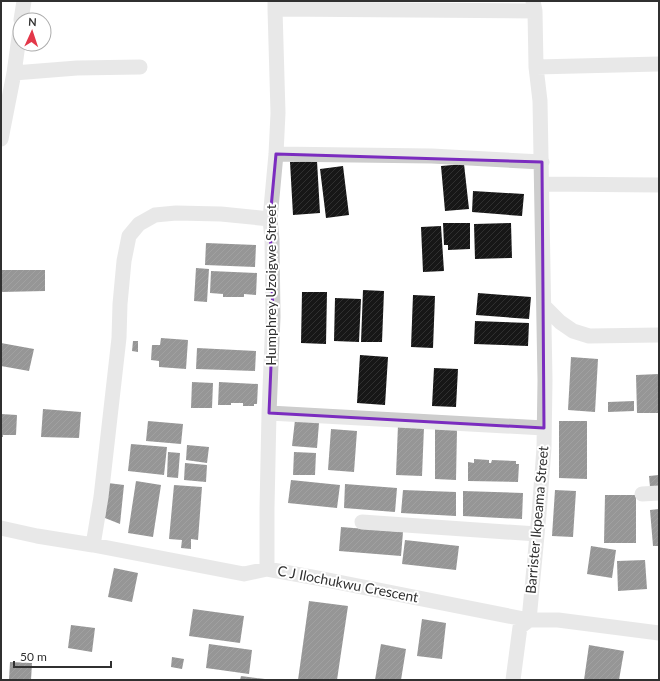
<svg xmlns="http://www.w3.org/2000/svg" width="660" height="681" viewBox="0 0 660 681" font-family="Lato,sans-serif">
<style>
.building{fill:url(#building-hatch)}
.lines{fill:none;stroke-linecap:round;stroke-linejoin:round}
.street{stroke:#cdcdcd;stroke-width:15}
.marked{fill:none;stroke:#7b2cbf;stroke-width:3;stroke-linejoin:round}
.labels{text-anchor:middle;stroke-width:4;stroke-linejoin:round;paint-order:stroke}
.street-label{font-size:14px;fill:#303030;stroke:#fff}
</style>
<defs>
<pattern id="building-hatch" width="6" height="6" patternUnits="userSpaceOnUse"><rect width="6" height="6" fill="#171717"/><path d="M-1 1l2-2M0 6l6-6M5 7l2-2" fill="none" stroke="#303030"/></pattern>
</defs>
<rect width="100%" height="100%" fill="#fff"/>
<path class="building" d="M317 161 320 213 293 215 290 162Z
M464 164 469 209 445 211 441 166Z
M343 166 349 215 326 218 320 169Z
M473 191 524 194 522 216 472 212Z
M443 223H470V249L448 250V245H444Z
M511 223 512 258 475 259 474 224Z
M441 226 444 271 423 272 421 227Z
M206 243 256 245 255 267 205 265Z
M196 268 209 269 207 302 194 301Z
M1 270H45V291L1 292Z
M211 271 257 273 256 295 244 294V297H223V294L210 293Z
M363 290 384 291 382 342H361Z
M302 292H327L326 344 301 343Z
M478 293 531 297 529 319 476 315Z
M413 295 435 296 433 348 411 347Z
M335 298 361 299 359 342 334 341Z
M475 321 529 323 528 346 474 344Z
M161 338 188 340 186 369 159 367V361L151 360 152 345H160Z
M133 341H138V352L132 351Z
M1 343 34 349 29 371 1 366Z
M197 348 256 351 255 371 196 369Z
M360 355 388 357 385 405 357 403Z
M571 357 598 359 595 412 568 410Z
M434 368 458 369 456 407 432 406Z
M659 374V413H637L636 375Z
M192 382 213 383 212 408H191Z
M219 382 258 384 257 404H254V406H243V403H231V405H218Z
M634 401V411L608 412V402Z
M43 409 81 412 79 438 41 437Z
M1 414 17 415 16 435H3V437H1Z
M295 420 319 423 317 448 292 446Z
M148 421 183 424 181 444 146 441Z
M559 421H587V479L559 478Z
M398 425 424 427 422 476 396 475Z
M331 429 357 431 354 472 328 470Z
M435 429 457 430 456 480 435 479Z
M131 444 167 447 164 475 128 471Z
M187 445 209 447 207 463 186 460Z
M168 452 180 453 178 478 167 477Z
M294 452 316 453 315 475H293Z
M474 459 489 460V463H491L492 460 516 461V464H519L518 482 468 481V462L474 463Z
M185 463 207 465 206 482 184 480Z
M659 475V487H650L649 476Z
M291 480 340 485 337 508 288 503Z
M136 481 161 485 153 537 128 533Z
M108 483 124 485 120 524 105 518Z
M345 484 397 488 395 512 344 508Z
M174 485 202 487 198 540 191 539V549L181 548 182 540 169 539Z
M403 490 456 492V516L401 513Z
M555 490 576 491 573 537 552 536Z
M463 491 523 493 522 519 463 516Z
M605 495H636V543H604Z
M659 509V546H653L650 510Z
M341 527 403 532 401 556 339 551Z
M405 540 459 546 456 570 402 564Z
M591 546 616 550 612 578 587 574Z
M645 560 647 589 618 591 617 561Z
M114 568 138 573 132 602 108 597Z
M309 601 348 606 337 680H298Z
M193 609 244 616 240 643 189 636Z
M422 619 446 623 442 659 417 656Z
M71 625 95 628 92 652 68 648Z
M209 644 252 650 249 674 206 668Z
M381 644 406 649 401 680H375Z
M589 645 624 651 619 680H584Z
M172 657 184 659 182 669 171 667Z
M10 662 32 663 31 680H9Z
M241 676 265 679V680H240Z"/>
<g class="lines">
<path class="street" d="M275 9 535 11
M21 20 24 1
M536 67 659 64
M14 73 77 68 140 67
M1 139 14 73 20 30
M276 154 432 156 542 162
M542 184 659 185
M544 306 560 322 573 331 589 336 659 335
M269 413 544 428
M642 494 659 493
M362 522 537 534
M1 528 37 536 93 545 244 574 267 569 317 578 529 620H558L659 633
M93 545 101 497 119 338 120 304 124 261 129 236 139 224 155 215 176 213 221 214 270 219
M267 569V508L269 413 273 317 272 240 270 219 276 154 278 113 275 9V1
M513 680 520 627 529 620 539 514 544 448 545 380 540 101 536 67 535 11 533 1"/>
</g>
<path d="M0 0H660V681H0ZM276 154 542 162 544 428 269 413 273 317 270 219Z" fill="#fff" fill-opacity=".55" fill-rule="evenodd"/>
<path class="marked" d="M276 154 542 162 544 428 269 413 273 317 270 219Z"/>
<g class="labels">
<g class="street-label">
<text transform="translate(271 285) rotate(-90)" y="5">Humphrey Uzoigwe Street</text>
<text transform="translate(537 520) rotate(-85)" y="5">Barrister Ikpeama Street</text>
<text transform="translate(348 584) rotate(11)" y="5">C J Ilochukwu Crescent</text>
</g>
</g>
<rect width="660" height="681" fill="none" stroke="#303030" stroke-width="4"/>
<g transform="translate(32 32) rotate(3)"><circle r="19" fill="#ffffff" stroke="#acacac"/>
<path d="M0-3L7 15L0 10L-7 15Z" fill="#e33749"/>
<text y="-6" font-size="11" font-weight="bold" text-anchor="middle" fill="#303030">N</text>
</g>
<path d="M14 661v6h97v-6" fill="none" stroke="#303030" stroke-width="2"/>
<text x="20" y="661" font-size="12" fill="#303030" stroke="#ffffff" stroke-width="3" paint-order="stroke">50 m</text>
</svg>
